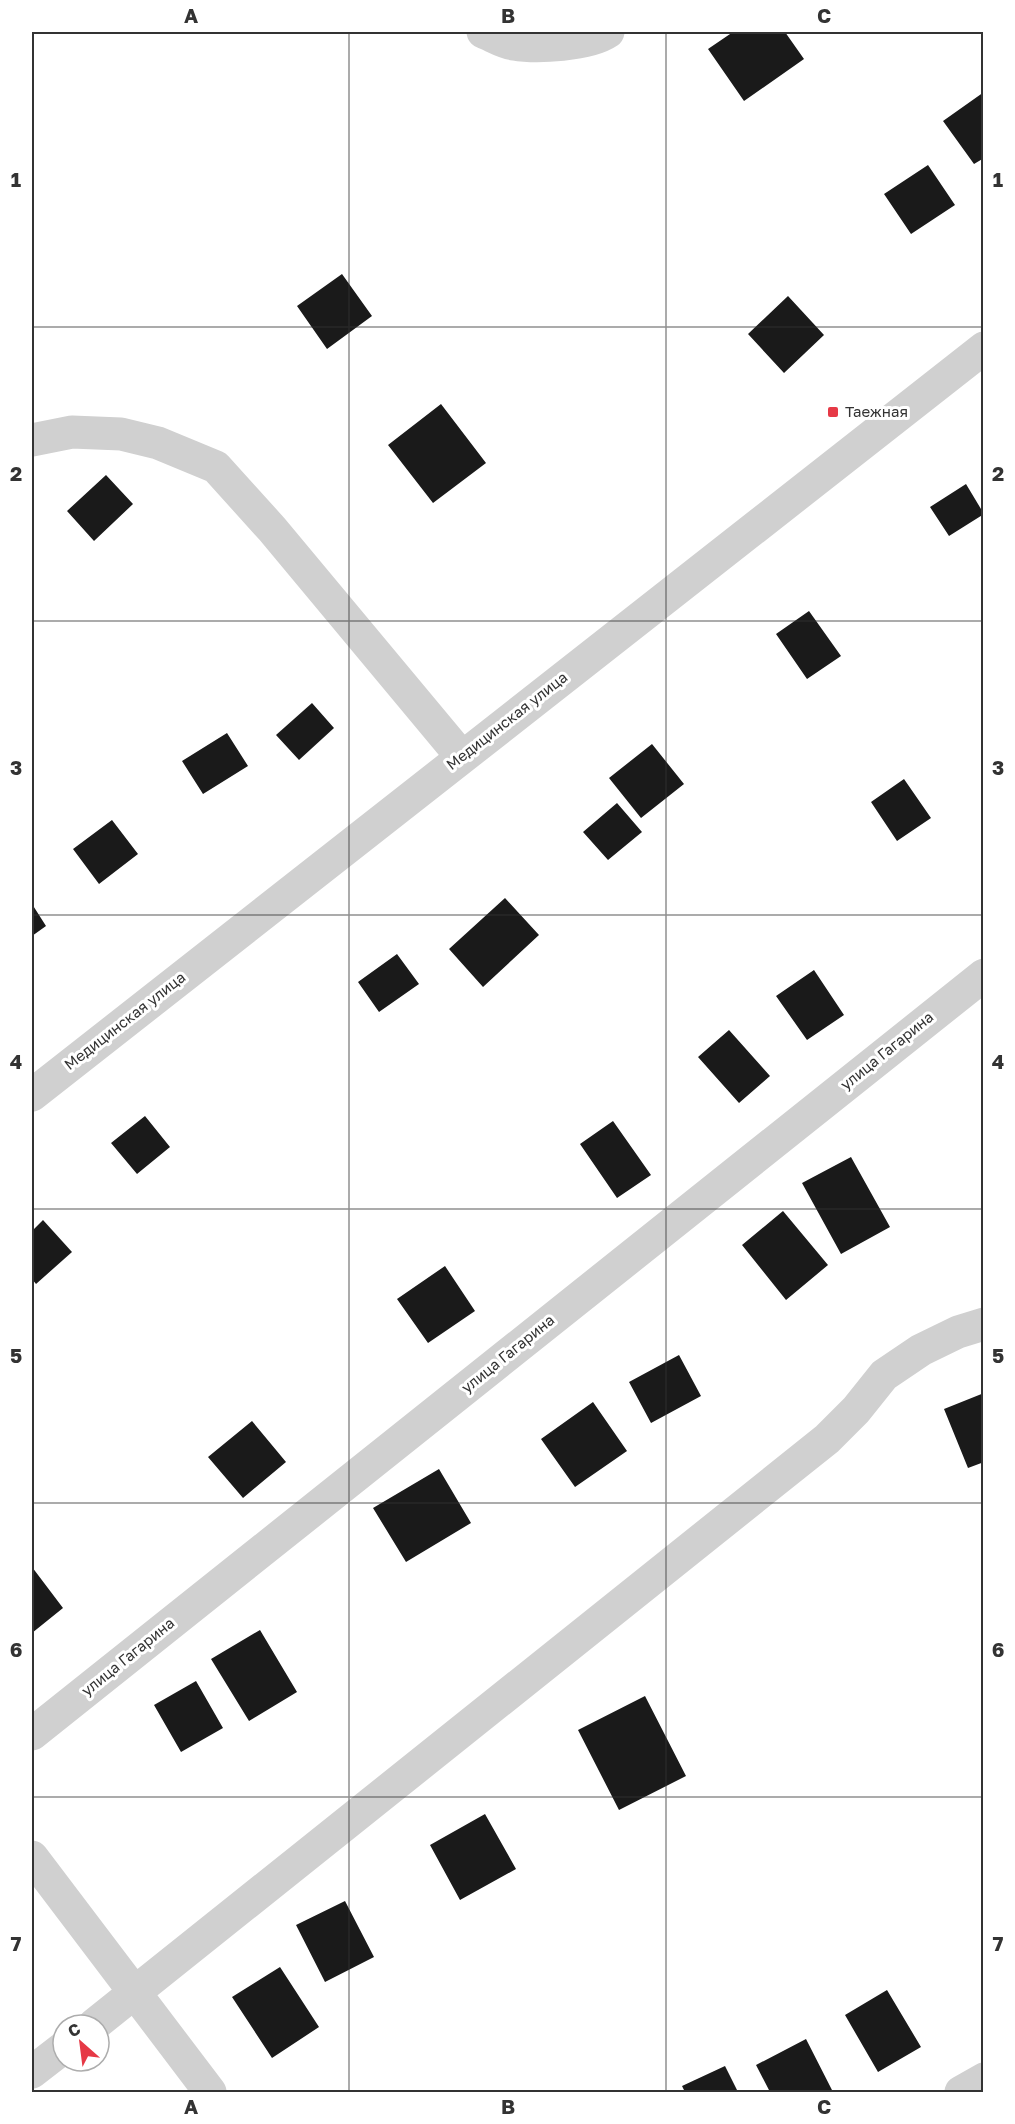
<svg xmlns="http://www.w3.org/2000/svg" width="1015" height="2124" viewBox="0 0 1015 2124" font-family="'Golos Text',sans-serif">
<style>
.building{fill:#1a1a1a}
.lines{fill:none;stroke-linecap:round;stroke-linejoin:round}
.street{stroke:#d0d0d0;stroke-width:33}
.grid{fill:none;stroke:#333;stroke-width:1.5;stroke-opacity:0.55}
.poi-dot{fill:#e63946;stroke:#fff;stroke-width:2}
.labels{text-anchor:middle;stroke-width:6;stroke-linejoin:round;paint-order:stroke}
.poi-label{font-size:15px;fill:#333;stroke:#fff;text-anchor:start}
.street-label{font-size:15px;fill:#333;stroke:#fff}
.neatline{fill:none;stroke:#333;stroke-width:2}
.grid-label{font-size:20px;text-anchor:middle;font-weight:bold;fill:#333}
</style>
<rect width="100%" height="100%" fill="#fff"/>
<path class="building" d="M733 32H785L804 59 744 101 708 49Z
M984 92V158L974 164 943 121Z
M928 165 955 205 911 234 884 194Z
M342 274 372 316 327 349 297 306Z
M788 296 824 335 784 373 748 334Z
M441 404 486 463 433 503 388 445Z
M106 475 133 504 94 541 67 511Z
M966 484 984 514 949 536 930 507Z
M809 611 841 656 807 679 776 634Z
M312 703 334 728 299 760 276 735Z
M227 733 248 766 203 794 182 761Z
M652 744 684 784 641 818 609 778Z
M904 779 931 818 897 841 871 802Z
M617 803 642 832 608 860 583 832Z
M112 820 138 854 99 884 73 849Z
M505 898 539 935 483 987 449 949Z
M32 904 46 926 32 936Z
M397 954 419 984 379 1012 358 982Z
M814 970 844 1015 807 1040 776 996Z
M729 1030 770 1076 739 1103 698 1057Z
M145 1116 170 1147 137 1174 111 1143Z
M613 1121 651 1175 617 1198 580 1144Z
M851 1157 890 1227 841 1254 802 1183Z
M783 1211 828 1265 786 1300 742 1245Z
M43 1220 72 1252 36 1284 32 1279V1231Z
M445 1266 475 1311 428 1343 397 1299Z
M679 1355 701 1396 651 1423 629 1382Z
M984 1393V1462L968 1468 944 1409Z
M593 1402 627 1451 575 1487 541 1439Z
M252 1421 286 1462 243 1498 208 1457Z
M439 1469 471 1523 406 1562 373 1508Z
M32 1567 63 1608 32 1633Z
M260 1630 297 1692 249 1721 211 1659Z
M196 1681 223 1728 181 1752 154 1705Z
M645 1696 686 1776 619 1810 578 1730Z
M485 1814 516 1869 460 1900 430 1845Z
M345 1901 374 1957 325 1982 296 1925Z
M280 1967 319 2027 272 2058 232 1997Z
M887 1990 921 2047 878 2072 845 2015Z
M806 2039 833 2092H770L756 2065Z
M725 2066 738 2092H685L682 2086Z"/>
<g class="lines">
<path class="street" d="M483 32C493 36 504 43 514 44 537 48 589 45 608 32
M32 440 72 432 121 434 158 443 216 467 272 529 462 757
M32 1095 984 348
M32 1734 984 975
M32 1857 210 2092
M94 2025 827 1439 856 1410 884 1375 921 1350 958 1332 984 1324
M32 2072 63 2048
M961 2092 984 2079"/>
</g>
<path class="grid" d="M349 32V2092M666 32V2092M32 327H984M32 621H984M32 915H984M32 1209H984M32 1503H984M32 1797H984"/>
<rect class="poi-dot" x="827" y="406" width="12" height="12" rx="3"/>
<g class="labels">
<g class="poi-label">
<text x="845" y="417">Таежная</text>
</g>
<g class="street-label">
<text transform="translate(507 721) rotate(-38)" y="5">Медицинская улица</text>
<text transform="translate(125 1021) rotate(-38)" y="5">Медицинская улица</text>
<text transform="translate(887 1051) rotate(-39)" y="5">улица Гагарина</text>
<text transform="translate(508 1354) rotate(-39)" y="5">улица Гагарина</text>
<text transform="translate(128 1657) rotate(-39)" y="5">улица Гагарина</text>
</g>
</g>
<rect width="1015" height="2124" fill="none" stroke="#ffffff" stroke-width="66"/>
<g transform="translate(81 2043) rotate(332)"><circle r="28" fill="#ffffff" stroke="#adadad" stroke-width="1.5"/>
<path d="M0-4.5L10 22L0 15L-10 22Z" fill="#e63946"/>
<text y="-9" font-size="16" font-weight="bold" text-anchor="middle" fill="#333333">С</text>
</g>
<rect x="33" y="33" width="949" height="2058" class="neatline"/>
<g class="grid-label">
<text x="191" y="23">A</text>
<text x="508" y="23">B</text>
<text x="824" y="23">C</text>
<text x="16" y="187">1</text>
<text x="998" y="187">1</text>
<text x="16" y="481">2</text>
<text x="998" y="481">2</text>
<text x="16" y="775">3</text>
<text x="998" y="775">3</text>
<text x="16" y="1069">4</text>
<text x="998" y="1069">4</text>
<text x="16" y="1363">5</text>
<text x="998" y="1363">5</text>
<text x="16" y="1657">6</text>
<text x="998" y="1657">6</text>
<text x="16" y="1951">7</text>
<text x="998" y="1951">7</text>
<text x="191" y="2114">A</text>
<text x="508" y="2114">B</text>
<text x="824" y="2114">C</text>
</g>
</svg>
